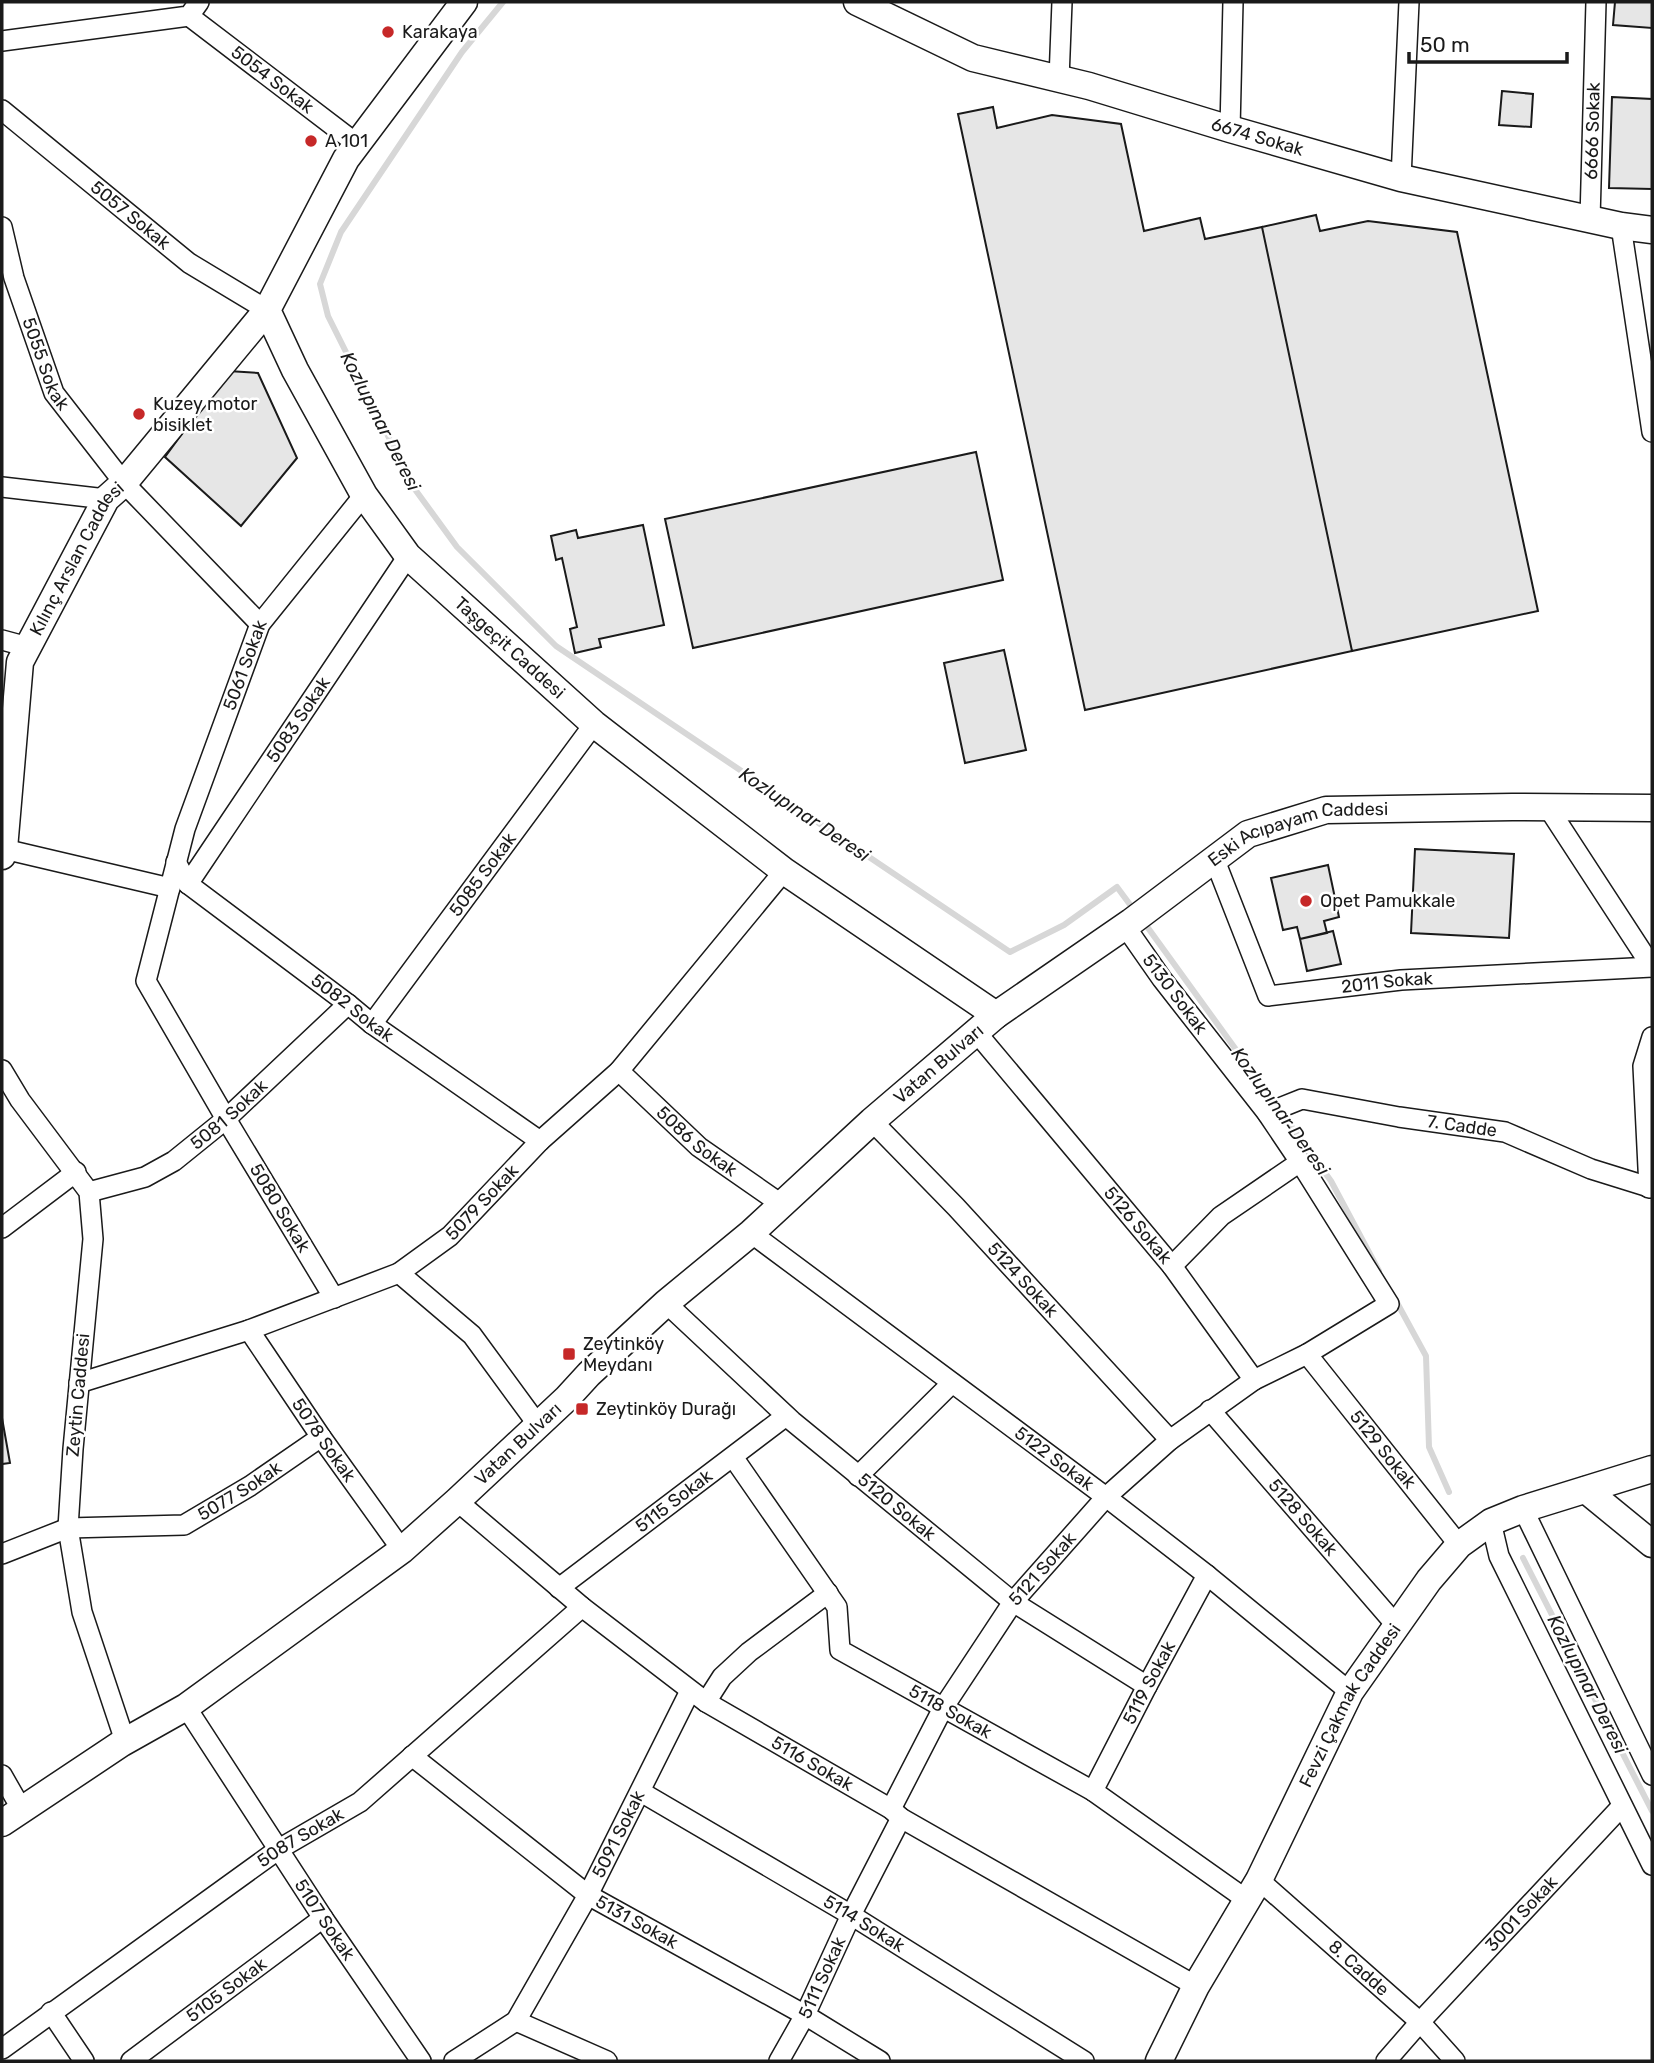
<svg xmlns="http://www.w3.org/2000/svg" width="1654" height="2063" viewBox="0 0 1654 2063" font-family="Rubik,sans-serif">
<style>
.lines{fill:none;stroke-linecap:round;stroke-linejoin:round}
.stream{stroke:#d7d7d7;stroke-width:6}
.building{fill:#e6e6e6;stroke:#1a1a1a;stroke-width:2}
.street-casing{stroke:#1a1a1a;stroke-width:22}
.secondary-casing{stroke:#1a1a1a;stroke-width:29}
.street{stroke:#fff;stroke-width:19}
.secondary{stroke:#fff;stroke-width:26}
.poi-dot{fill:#c62828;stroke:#fff;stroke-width:2.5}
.labels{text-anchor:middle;stroke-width:5;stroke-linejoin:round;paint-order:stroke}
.poi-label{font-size:18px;fill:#1a1a1a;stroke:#fff;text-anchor:start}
.street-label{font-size:18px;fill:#1a1a1a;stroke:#fff}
.water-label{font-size:19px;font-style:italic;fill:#1a1a1a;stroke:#fff}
</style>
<rect width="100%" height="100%" fill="#fff"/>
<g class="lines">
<path class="stream" d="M503 2 462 52 341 232 320 284 328 316 414 488 457 547 556 646 1010 952 1064 925 1117 887 1134 910
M1143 921 1331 1181 1379 1271
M1395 1299 1426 1356 1429 1447 1449 1492
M1523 1558 1652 1811"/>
</g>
<path class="building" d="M1615 2H1652V28L1613 25Z
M1502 91 1533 94 1531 127 1499 125Z
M1612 97 1652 99V189L1609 188Z
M993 107 997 128 1052 115 1121 124 1144 231 1200 218 1205 239 1262 227 1352 651 1085 710 958 114Z
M1316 215 1320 231 1368 221 1457 232 1538 611 1352 651 1262 227Z
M228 371 258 373 297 458 241 526 165 457Z
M976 452 1003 580 693 648 665 519Z
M643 525 664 625 599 639 601 647 575 653 570 629 577 627 562 558 556 560 551 536 576 530 578 538Z
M1004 650 1026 750 965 763 944 663Z
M1415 849 1514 854 1509 938 1411 933Z
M1328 865 1339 917 1324 921 1327 933 1300 939 1297 927 1283 930 1271 878Z
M1333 931 1341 964 1307 971 1300 939Z
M2 1418 10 1463 2 1464Z"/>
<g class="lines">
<defs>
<g id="street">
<path id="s1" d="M189 16 357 144"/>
<path d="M2 41 189 16 199 2"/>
<path d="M1059 79 1062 2"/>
<path id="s2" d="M2 110 189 263 267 310"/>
<path d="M1230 129 1233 2"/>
<path d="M1401 178 1409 2"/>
<path id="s3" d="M1590 219 1596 2"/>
<path d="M1621 226 1652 432"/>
<path id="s4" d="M2 227 14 278 54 393 124 483 260 624"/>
<path d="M2 487 106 499"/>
<path d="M2 640 28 647"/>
<path d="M1549 809 1652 967"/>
<path d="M4 849 170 888"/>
<path id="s5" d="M1214 858 1268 996 1401 980 1652 967"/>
<path id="s6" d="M176 862 188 884 348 1004 372 1024 540 1141"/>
<path id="s7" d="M188 884 408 556"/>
<path id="s8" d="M372 1024 594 724"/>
<path id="s9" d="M976 1032 1172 1266 1254 1380 1307 1354 1389 1304 1300 1162 1267 1113 1162 979 1125 926"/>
<path d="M2 1070 20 1100 89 1192 93 1239 73 1449 68 1528 82 1612 125 1741"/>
<path id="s10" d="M619 1071 699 1147 781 1204"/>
<path id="s11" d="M1267 1113 1302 1099 1399 1117 1505 1132 1591 1169 1652 1188"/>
<path id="s12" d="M872 1121 956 1207 1170 1440"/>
<path d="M1649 1188 1643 1066 1652 1037"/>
<path id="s13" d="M89 1192 145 1177 174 1161 226 1119 348 1004"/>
<path d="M2 1228 76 1172"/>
<path id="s14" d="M751 1233 1106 1497 1207 1575 1350 1692"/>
<path d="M1172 1266 1221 1216 1300 1162"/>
<path d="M399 1273 472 1335 538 1425"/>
<path id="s15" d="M334 1298 226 1119 146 981 185 829 260 624 364 495"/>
<path id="s16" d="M666 1303 792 1421 1013 1602 1147 1686"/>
<path id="s17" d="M249 1330 321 1437 402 1550"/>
<path id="s18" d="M1307 1354 1459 1545"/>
<path id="s19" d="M79 1383 249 1330 399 1273 450 1236 540 1141 619 1071 784 871"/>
<path id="s20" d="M1210 1410 1396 1625"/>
<path id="s21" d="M733 1457 837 1607 840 1650 1093 1791 1247 1900"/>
<path d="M858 1476 952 1383"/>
<path id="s22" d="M457 1501 582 1607 706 1702 891 1809 901 1818 1196 1986"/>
<path d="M1523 1509 1652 1775"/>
<path d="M1491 1522 1499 1556 1652 1865"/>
<path id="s23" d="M2 1554 68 1528 184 1525 250 1486 321 1437"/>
<path id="s24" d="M559 1588 786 1416"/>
<path d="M706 1702 722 1677 749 1652 828 1593"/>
<path id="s25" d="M186 1707 323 1918 421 2061"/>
<path id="s26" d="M412 1756 588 1895 805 2015 880 2061"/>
<path d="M2 1775 22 1810"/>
<path id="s27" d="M1093 1791 1147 1686 1207 1575"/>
<path id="s28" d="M641 1792 851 1915 1084 2061"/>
<path id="s29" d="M891 1809 943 1708 1013 1602 1106 1497 1170 1440 1254 1380"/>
<path id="s30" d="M1259 1880 1420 2022 1455 2061"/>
<path d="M51 2012 84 2061"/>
<path d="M516 2021 607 2061"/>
<path id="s31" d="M2 2049 279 1849 360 1802 582 1607"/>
<path id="s32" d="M131 2061 323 1918"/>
<path id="s33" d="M454 2061 516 2021 588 1895 690 1691"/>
<path id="s34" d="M779 2061 805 2015 851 1915 901 1818"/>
<path id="s35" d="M1386 2061 1420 2022 1622 1806"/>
</g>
<g id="secondary">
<path id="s36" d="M464 2 346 159 267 310 295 370 364 495 408 556 594 724 784 871 996 1015"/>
<path id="s37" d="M857 2 973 58 1089 86 1230 129 1401 178 1621 226 1652 230"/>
<path id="s38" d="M2 856 4 849 20 662 106 499 124 483 267 310"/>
<path d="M1586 1490 1652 1544"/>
<path id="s39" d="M2 1823 122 1743 186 1707 402 1550 457 1501 567 1398 589 1374 666 1303 751 1233 872 1121 996 1015 1131 922 1248 834 1326 810 1512 807 1652 808"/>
<path id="s40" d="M1159 2061 1196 1986 1259 1880 1350 1692 1429 1580 1459 1545 1491 1522 1523 1509 1652 1469"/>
</g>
</defs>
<use href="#street" class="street-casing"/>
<use href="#secondary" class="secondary-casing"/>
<use href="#street" class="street"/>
<use href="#secondary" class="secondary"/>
</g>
<g class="poi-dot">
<circle cx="388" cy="32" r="7"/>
<circle cx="311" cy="141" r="7"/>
<circle cx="139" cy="414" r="7"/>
<circle cx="1306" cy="901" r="7"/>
<rect x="562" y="1347" width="14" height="14" rx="3.5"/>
<rect x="575" y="1402" width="14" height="14" rx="3.5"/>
</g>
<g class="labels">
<g class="poi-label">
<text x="402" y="38">Karakaya</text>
<text x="325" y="147">A 101</text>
<text x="153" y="410">Kuzey motor<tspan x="153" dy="21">bisiklet</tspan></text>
<text x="1320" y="907">Opet Pamukkale</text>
<text x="583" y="1350">Zeytinköy<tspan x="583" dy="21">Meydanı</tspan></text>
<text x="596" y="1415">Zeytinköy Durağı</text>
</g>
<g class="street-label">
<text dy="6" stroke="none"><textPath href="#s1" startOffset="105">5054 Sokak</textPath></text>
<text dy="6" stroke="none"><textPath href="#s3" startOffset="88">6666 Sokak</textPath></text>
<text dy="6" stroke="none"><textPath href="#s37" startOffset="424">6674 Sokak</textPath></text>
<text dy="6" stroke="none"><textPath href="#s2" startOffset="166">5057 Sokak</textPath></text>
<text dy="6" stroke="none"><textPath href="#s4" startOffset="144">5055 Sokak</textPath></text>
<text dy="6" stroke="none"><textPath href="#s38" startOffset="313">Kılınç Arslan Caddesi</textPath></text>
<text dy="6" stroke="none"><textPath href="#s36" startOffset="788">Taşgeçit Caddesi</textPath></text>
<text dy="6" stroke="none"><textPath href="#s15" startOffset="700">5061 Sokak</textPath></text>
<text dy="6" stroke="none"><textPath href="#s7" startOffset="198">5083 Sokak</textPath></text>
<text dy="6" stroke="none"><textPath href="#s39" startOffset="1643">Eski Acıpayam Caddesi</textPath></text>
<text dy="6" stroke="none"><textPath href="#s8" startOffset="186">5085 Sokak</textPath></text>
<text dy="6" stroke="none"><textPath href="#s5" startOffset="268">2011 Sokak</textPath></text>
<text transform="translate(1175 994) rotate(53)" y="6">5130 Sokak</text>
<text dy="6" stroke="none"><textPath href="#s6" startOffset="231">5082 Sokak</textPath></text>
<text dy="6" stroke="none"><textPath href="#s39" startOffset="1209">Vatan Bulvarı</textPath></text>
<text dy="6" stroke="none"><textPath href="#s13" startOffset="163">5081 Sokak</textPath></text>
<text dy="6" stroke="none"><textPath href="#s11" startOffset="200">7. Cadde</textPath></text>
<text dy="6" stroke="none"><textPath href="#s10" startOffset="105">5086 Sokak</textPath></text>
<text dy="6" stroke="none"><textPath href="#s19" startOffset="448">5079 Sokak</textPath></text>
<text transform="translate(280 1208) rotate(59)" y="6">5080 Sokak</text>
<text dy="6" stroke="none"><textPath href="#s9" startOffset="252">5126 Sokak</textPath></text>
<text dy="6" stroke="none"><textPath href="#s12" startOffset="219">5124 Sokak</textPath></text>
<text transform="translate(78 1395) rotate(-85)" y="6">Zeytin Caddesi</text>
<text dy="6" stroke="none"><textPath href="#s17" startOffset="133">5078 Sokak</textPath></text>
<text dy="6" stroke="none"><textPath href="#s39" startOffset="642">Vatan Bulvarı</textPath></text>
<text dy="6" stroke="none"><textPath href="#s18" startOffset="122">5129 Sokak</textPath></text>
<text dy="6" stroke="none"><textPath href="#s14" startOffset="378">5122 Sokak</textPath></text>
<text dy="6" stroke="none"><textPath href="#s23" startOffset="252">5077 Sokak</textPath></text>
<text dy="6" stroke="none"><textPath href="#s24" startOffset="144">5115 Sokak</textPath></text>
<text dy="6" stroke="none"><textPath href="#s16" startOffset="308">5120 Sokak</textPath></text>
<text dy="6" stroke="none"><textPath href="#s20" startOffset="142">5128 Sokak</textPath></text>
<text dy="6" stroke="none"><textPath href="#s29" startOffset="285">5121 Sokak</textPath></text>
<text dy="6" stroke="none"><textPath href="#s27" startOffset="122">5119 Sokak</textPath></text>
<text dy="6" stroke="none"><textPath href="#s40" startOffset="404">Fevzi Çakmak Caddesi</textPath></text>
<text dy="6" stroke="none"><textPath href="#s21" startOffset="352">5118 Sokak</textPath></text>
<text dy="6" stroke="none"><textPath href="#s22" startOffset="443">5116 Sokak</textPath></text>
<text dy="6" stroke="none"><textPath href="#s33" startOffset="287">5091 Sokak</textPath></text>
<text dy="6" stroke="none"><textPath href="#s31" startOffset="366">5087 Sokak</textPath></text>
<text dy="6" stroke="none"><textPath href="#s35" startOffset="200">3001 Sokak</textPath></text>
<text dy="6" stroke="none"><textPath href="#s25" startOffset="254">5107 Sokak</textPath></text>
<text dy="6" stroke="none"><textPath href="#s26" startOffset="280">5131 Sokak</textPath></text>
<text dy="6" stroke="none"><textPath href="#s28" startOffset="259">5114 Sokak</textPath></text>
<text dy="6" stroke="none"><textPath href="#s30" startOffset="133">8. Cadde</textPath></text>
<text dy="6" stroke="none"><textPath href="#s34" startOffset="94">5111 Sokak</textPath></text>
<text dy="6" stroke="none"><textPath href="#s32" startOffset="119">5105 Sokak</textPath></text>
</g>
<g class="water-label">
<text transform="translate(381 421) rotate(63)" y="7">Kozlupınar Deresi</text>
<text transform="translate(805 814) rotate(34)" y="7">Kozlupınar Deresi</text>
<text transform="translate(1281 1111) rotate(54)" y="7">Kozlupınar Deresi</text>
<text transform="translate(1588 1684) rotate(63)" y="7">Kozlupınar Deresi</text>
</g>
</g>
<rect width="1654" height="2063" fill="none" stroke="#1a1a1a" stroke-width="7"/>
<path d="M1409 52v10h158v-10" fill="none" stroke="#1a1a1a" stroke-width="3.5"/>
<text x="1420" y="52" font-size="21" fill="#1a1a1a" stroke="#ffffff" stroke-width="5" paint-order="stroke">50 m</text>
</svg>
